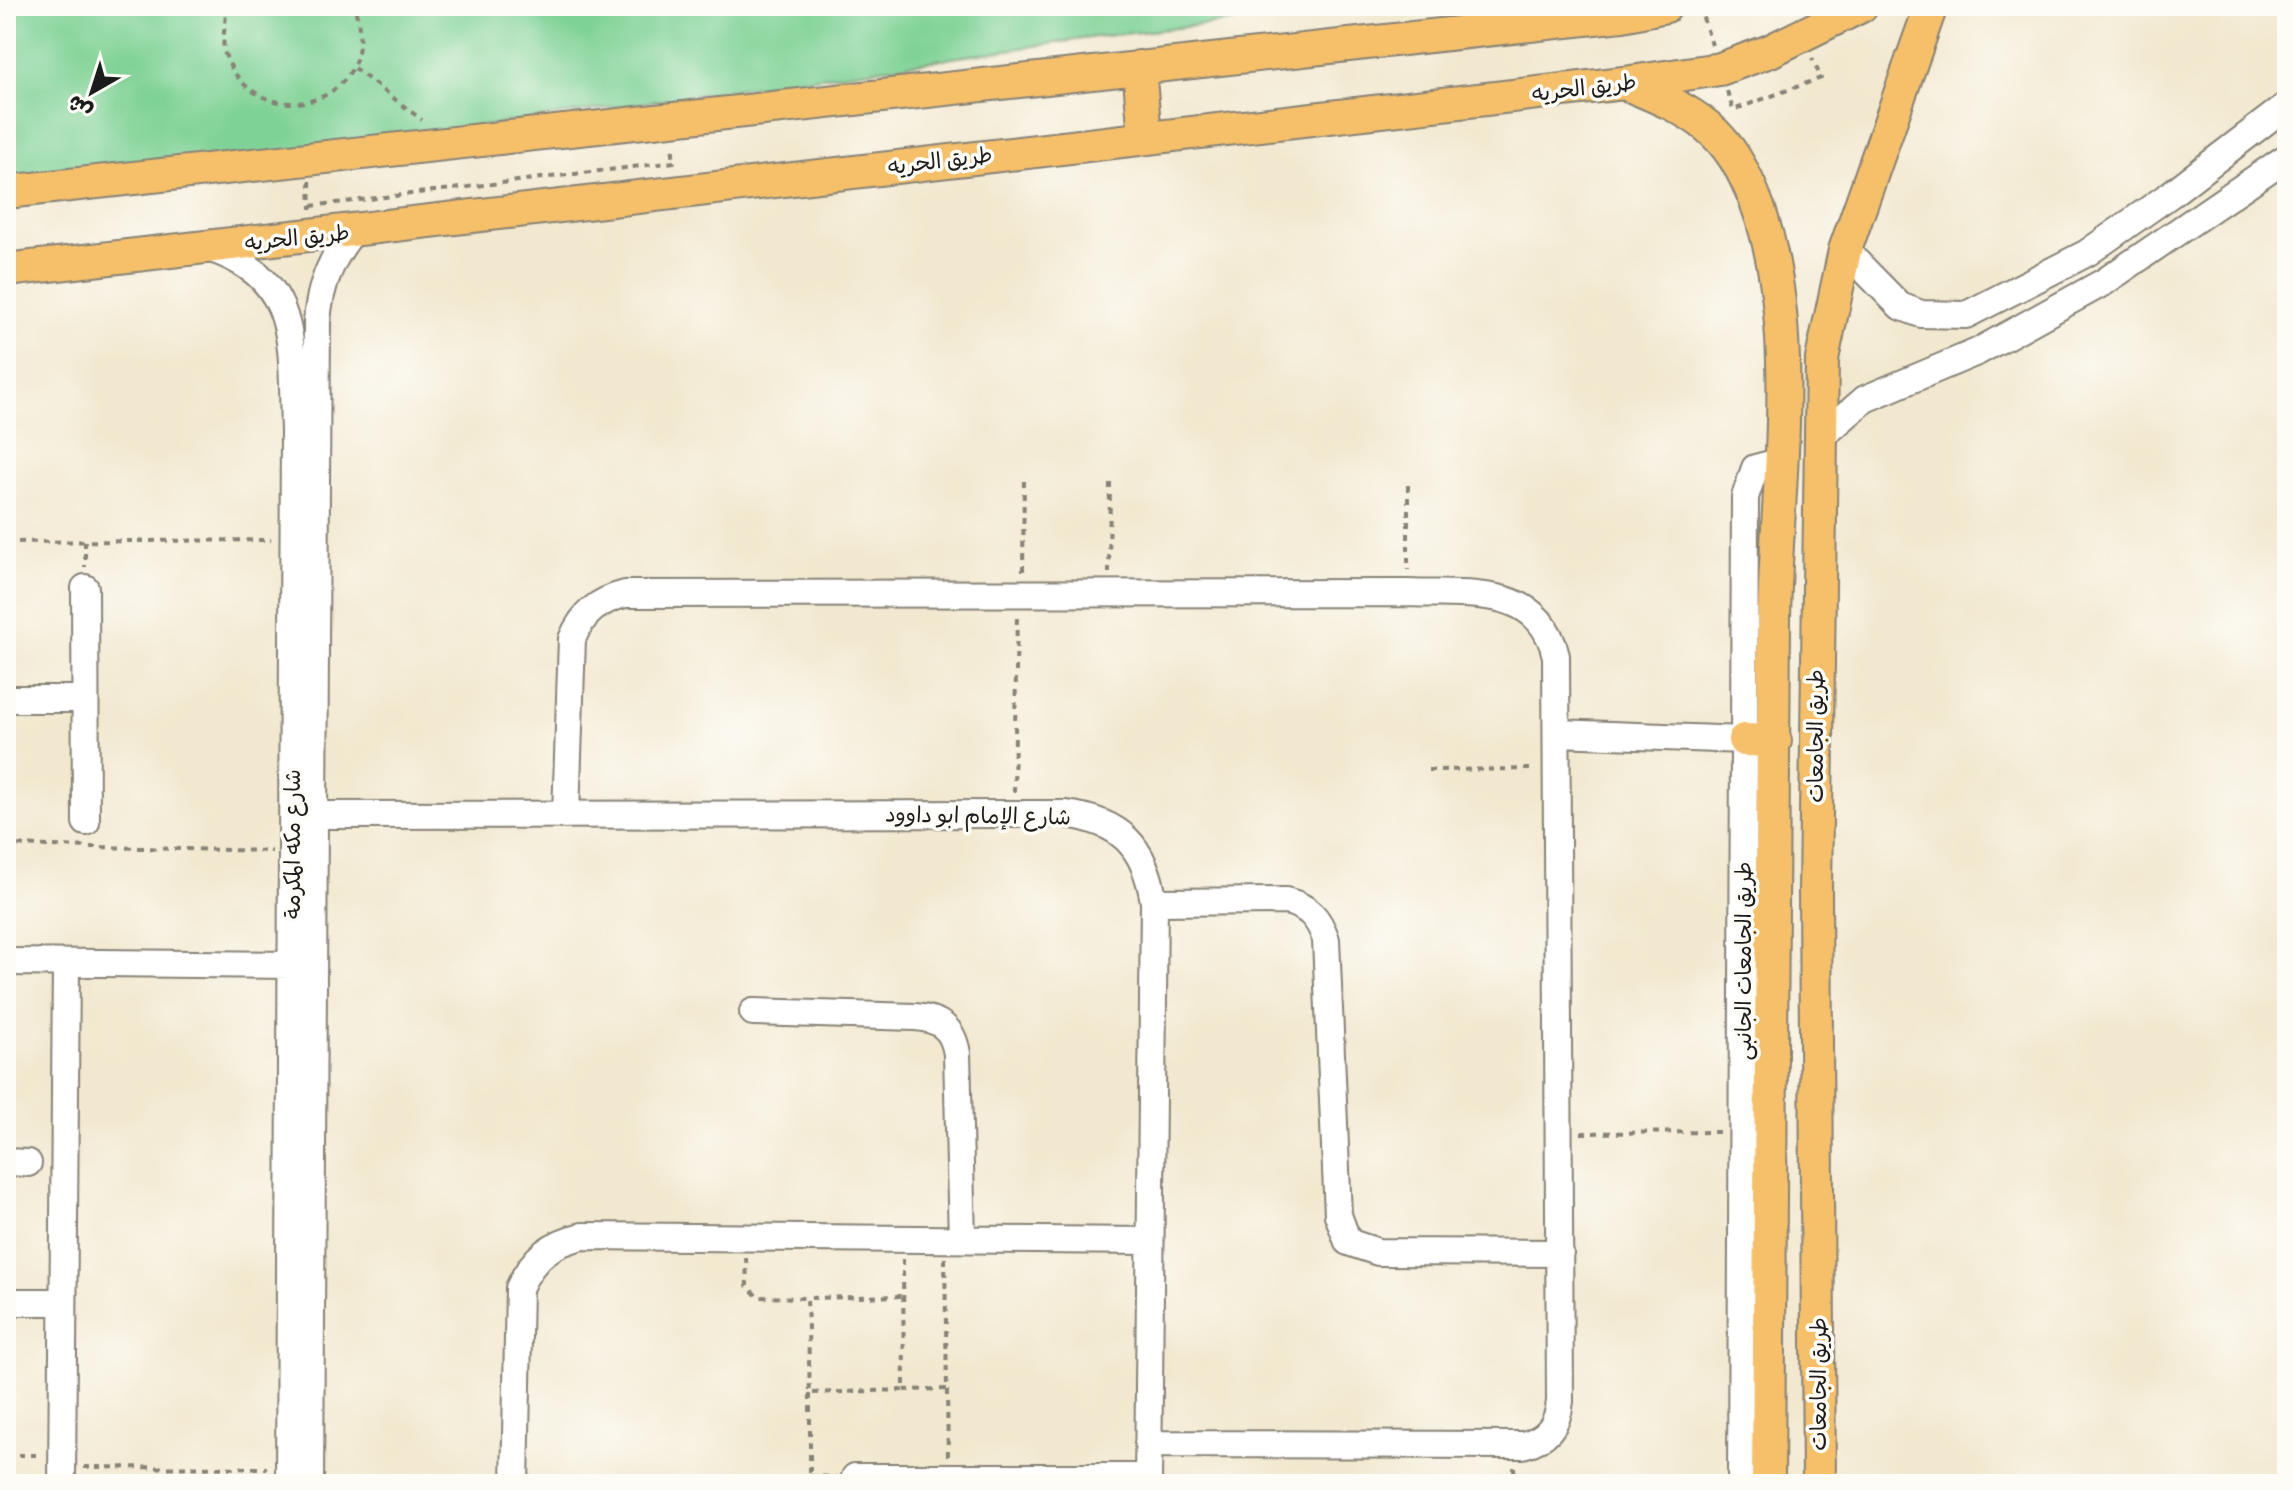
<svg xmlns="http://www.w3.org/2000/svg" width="2293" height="1490" viewBox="0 0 2293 1490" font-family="Delius,'Playpen Sans Arabic',sans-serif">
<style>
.green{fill:#7fd295;stroke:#4e7758;stroke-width:2}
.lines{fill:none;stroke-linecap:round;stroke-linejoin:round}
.minor-casing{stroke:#878276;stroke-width:30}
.major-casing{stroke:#878276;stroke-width:36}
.path{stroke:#878276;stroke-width:4;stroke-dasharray:6 6;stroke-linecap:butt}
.minor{stroke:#fff;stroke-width:26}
.major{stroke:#f6c06b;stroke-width:32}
.labels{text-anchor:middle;stroke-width:7;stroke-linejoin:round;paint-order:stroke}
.street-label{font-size:22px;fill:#1c1c1c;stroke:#fdfcf7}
</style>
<rect width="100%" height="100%" fill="#fdfcf7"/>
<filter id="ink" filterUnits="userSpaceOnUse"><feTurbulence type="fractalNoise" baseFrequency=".0125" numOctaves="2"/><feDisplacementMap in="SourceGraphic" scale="16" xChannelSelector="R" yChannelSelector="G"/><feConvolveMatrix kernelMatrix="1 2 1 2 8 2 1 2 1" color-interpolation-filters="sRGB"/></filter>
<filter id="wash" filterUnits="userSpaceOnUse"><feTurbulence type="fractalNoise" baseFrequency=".006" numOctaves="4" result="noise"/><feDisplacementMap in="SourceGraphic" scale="32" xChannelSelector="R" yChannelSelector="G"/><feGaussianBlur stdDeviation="1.8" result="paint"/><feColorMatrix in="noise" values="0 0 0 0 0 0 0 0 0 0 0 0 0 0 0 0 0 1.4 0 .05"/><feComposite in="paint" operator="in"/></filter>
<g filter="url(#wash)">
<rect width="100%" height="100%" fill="#f2e8cf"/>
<path class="green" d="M6 6H1370L1096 37 353 145 6 185Z"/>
</g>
<g filter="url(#ink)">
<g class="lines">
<defs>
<path id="minor" d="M205 247C303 276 291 348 294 432L289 1484
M1845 250 1900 306 1921 314 1966 315 2087 253 2171 194 2287 105
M1819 439 1865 399 1977 352 2104 282 2287 157
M85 588 86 822
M6 699H85
M1557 733 1744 740
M315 815 1065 814C1121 821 1145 846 1154 902L1148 1484
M566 815 572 639C583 613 598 601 625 594L1409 593C1469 596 1539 583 1556 656L1560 1401C1558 1425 1547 1439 1523 1445L1148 1444
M1154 902 1286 901C1309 907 1319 918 1326 940L1338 1215 1348 1242 1378 1252 1560 1253
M6 962 292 965
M753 1012 915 1017C940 1019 953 1028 957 1054L962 1239
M6 1162 28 1163
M6 1302H63
M855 1477H1148
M62 1484 66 963
M310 1484 317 321C320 285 331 258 354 230
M515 1484 519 1288C533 1257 551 1243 583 1236L1150 1241
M1741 1484 1745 497 1755 468 1782 461"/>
<path id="major" d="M1139 67 1145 136
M1624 83C1697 113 1729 128 1758 207 1802 330 1776 491 1774 619 1771 907 1771 1196 1768 1484
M6 192 1622 15 1666 6
M6 270 1624 83 1720 69 1770 51 1861 6
M1744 740 1775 741
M1819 1484 1815 892 1822 359 1845 250 1931 6"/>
</defs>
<use href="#minor" class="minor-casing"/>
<use href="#major" class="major-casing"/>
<path class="path" d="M230 6 226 11C226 23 221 43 225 54 256 140 388 106 354 6
M1699 6 1712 45
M354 68 422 120
M1727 91 1733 110 1821 78 1812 58
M310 181 311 209
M311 206 674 162 672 144
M1408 485V570
M85 541V567
M6 542 271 540
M1023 571 1024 477
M1109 573 1110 483
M1428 770 1534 769
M1014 792 1017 613
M6 845 272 851
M1581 1133 1721 1132
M746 1257 747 1286 758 1297 807 1298
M945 1258 948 1458
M903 1259 904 1390 810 1393 807 1298 903 1296
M904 1390 947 1389
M6 1455H40
M84 1467 267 1468
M1514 1467 1515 1484
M810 1476 836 1477
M810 1484V1394"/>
<use href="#minor" class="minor"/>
<use href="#major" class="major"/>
</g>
</g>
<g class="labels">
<g class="street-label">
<text transform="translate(1584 87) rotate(-7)" y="8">طريق الحريه</text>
<text transform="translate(940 160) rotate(-7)" y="8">طريق الحريه</text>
<text transform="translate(297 237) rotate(-6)" y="8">طريق الحريه</text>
<text transform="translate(1815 736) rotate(-90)" y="8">طريق الجامعات</text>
<text transform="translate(978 815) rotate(1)" y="8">شارع الإمام ابو داوود</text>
<text transform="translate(292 844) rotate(-90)" y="8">شارع مكه المكرمة</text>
<text transform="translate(1743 961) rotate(-90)" y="8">طريق الجامعات الجانبى</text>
<text transform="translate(1818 1384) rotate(-90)" y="8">طريق الجامعات</text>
</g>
</g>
<rect width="2293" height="1490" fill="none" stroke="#fdfcf7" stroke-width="32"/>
<g transform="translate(92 92) rotate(219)" stroke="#fdfcf7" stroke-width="6" paint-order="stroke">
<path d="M0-6L14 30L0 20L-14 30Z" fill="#1c1c1c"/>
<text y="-12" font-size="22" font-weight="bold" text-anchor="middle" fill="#1c1c1c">ش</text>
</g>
</svg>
